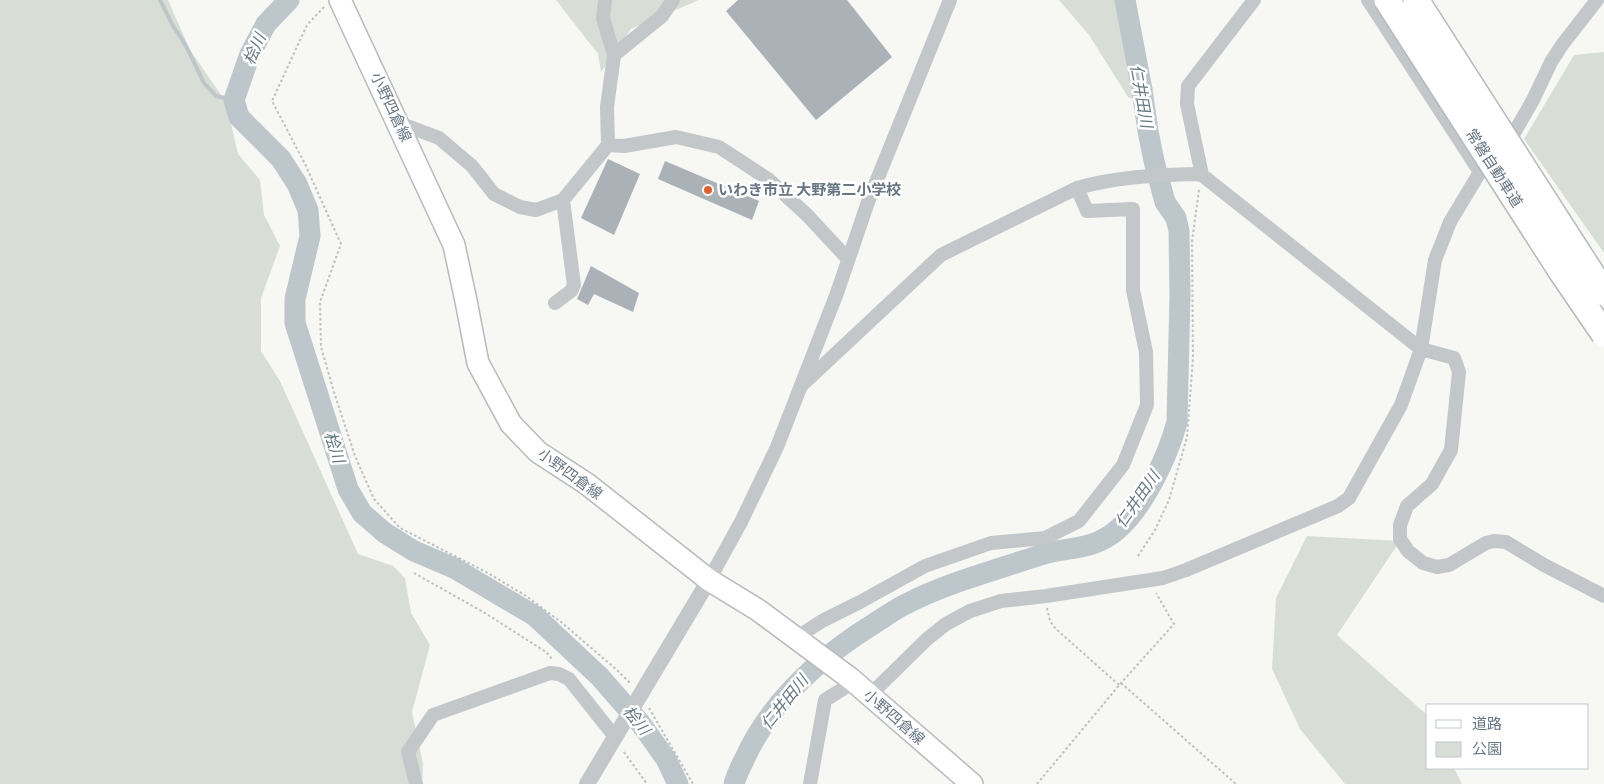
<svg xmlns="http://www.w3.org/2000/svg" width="1604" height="784" viewBox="0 0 1604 784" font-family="Rubik,'Noto Sans JP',sans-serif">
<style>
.green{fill:#d8ded5}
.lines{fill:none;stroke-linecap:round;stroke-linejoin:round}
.stream{stroke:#bdc6cb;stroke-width:4}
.river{stroke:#bdc6cb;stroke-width:21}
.building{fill:#aab1b7}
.primary-casing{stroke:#b6babe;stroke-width:24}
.path{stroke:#bdbfc1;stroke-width:2;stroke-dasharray:2.5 2.5;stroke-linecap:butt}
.minor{stroke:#c3c7ca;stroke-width:14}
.tertiary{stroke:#c3c7ca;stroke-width:16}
.primary{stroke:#fff;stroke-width:21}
.motorway-bridge-casing{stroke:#b6b9bc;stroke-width:28;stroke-linecap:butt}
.motorway-bridge{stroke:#fff;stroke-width:25}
.poi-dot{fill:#dd602f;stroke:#fff;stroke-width:2}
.labels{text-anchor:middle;stroke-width:5;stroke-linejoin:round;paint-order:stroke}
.street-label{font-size:15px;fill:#677684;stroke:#fff}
.poi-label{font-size:15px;font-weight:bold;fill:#677684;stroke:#fff;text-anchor:start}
.water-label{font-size:16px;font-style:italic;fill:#637780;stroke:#fff}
</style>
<rect width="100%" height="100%" fill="#f7f7f4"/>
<path class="green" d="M0 0H168L190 50 226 102 238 154 260 180 264 215 280 246 261 298V351L280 381 358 554 393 566 405 578 411 613 430 645 412 712 423 764 422 784H0Z
M556 0H699L631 29 601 72 598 54Z
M1059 0H1129L1135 38 1153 89 1147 105 1128 97 1089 35Z
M1604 52V253L1524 139 1574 55Z
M1307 536 1400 541 1337 635 1426 714 1428 718V768H1454L1462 784H1345L1300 729 1272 669 1276 598Z"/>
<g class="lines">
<path class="stream" d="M160 0 172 24 186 46 204 83 216 96 234 100"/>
<path class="river" d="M289 0 266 24 250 54 234 100 239 117 281 159 297 184 308 210 310 236 295 299V323L348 489 362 513 385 533 414 551 454 568 535 616 600 677 641 724 666 759 678 784
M734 784C736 776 740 768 744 760 771 700 820 657 875 623 886 616 897 608 908 603 945 584 986 573 1025 560 1032 558 1039 555 1047 553 1073 547 1095 549 1117 530 1144 507 1168 456 1177 422L1180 295 1179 231 1176 218 1165 202 1154 161 1148 131 1142 90 1125 0"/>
</g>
<path class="building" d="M738 0H847L892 57 816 120 726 11Z
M608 159 640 174 614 235 581 218Z
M665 161 759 201 752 220 658 179Z
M591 266 639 293 633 312 594 294 588 305 577 299Z"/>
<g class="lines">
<defs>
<path id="primary" d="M340 0 454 245 466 301 478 363 511 424 538 452 587 484 709 580 758 610 851 679 972 784"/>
</defs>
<use href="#primary" class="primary-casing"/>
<path class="path" d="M324 7 307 25 272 101 305 164 341 244 320 302 321 347 334 392 355 456 374 499 400 528 488 573 526 596 561 622 617 670 631 684
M1138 556 1155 530 1169 500 1187 437 1193 358 1192 241 1199 190
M414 573 485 613 546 652 553 660
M1047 608 1050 621 1056 629 1119 685
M1121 683 1236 784
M649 708 693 784
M624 752 647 784
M1037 784 1121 683 1174 624 1156 593"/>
<path class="minor" d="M605 0 603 18 614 55 607 107 608 145
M1368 0 1480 172
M614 55 662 16 673 0
M399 123 439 138 472 166 494 194 520 207 536 210 563 200 608 145 624 146 676 137 719 147 768 179 807 215 848 259
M1202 175 1187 104 1188 86 1254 0
M555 303 571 291 574 285 563 200
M801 386 941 255 1077 188C1116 177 1155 175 1196 174L1202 175 1421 349 1454 358 1459 372 1451 450 1432 484 1407 506 1400 525V539L1408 551 1423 563 1437 567 1449 565 1486 543 1494 541 1506 542 1544 565 1604 596
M709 580 741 522 777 447 837 293 868 202 950 0
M796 638 822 621 860 602 925 566 991 543 1045 538 1079 521 1123 465 1147 405 1146 352 1133 290V209L1087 211 1077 188
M870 695 927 639 946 624 970 611 1001 601 1046 596 1163 578 1186 570 1338 506 1349 498 1401 405 1421 349 1435 260 1450 222 1480 172 1510 140 1533 100 1551 62 1562 45 1597 0
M416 784 408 752 433 715 550 673 559 674 569 679 615 737
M810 784 825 700 854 682"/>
<path class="tertiary" d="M587 784 709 580"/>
<use href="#primary" class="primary"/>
<defs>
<path id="motorway-bridge" d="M1387 0 1561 271 1604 334
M1416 0 1604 293"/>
</defs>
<use href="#motorway-bridge" class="motorway-bridge-casing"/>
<use href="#motorway-bridge" class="motorway-bridge"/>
</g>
<circle class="poi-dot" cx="708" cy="190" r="5"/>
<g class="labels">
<g class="street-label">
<text transform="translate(391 107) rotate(65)" y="5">小野四倉線</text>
<text transform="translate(1494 168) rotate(57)" y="5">常磐自動車道</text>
<text transform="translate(570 474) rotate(36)" y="5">小野四倉線</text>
<text transform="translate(894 717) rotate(41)" y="5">小野四倉線</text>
</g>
<g class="poi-label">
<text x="718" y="195">いわき市立 大野第二小学校</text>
</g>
<g class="water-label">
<text transform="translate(254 49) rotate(-66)" y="6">桧川</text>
<text transform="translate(1142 96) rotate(80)" y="6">仁井田川</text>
<text transform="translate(335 447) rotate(72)" y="6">桧川</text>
<text transform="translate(1137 499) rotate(-55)" y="6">仁井田川</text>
<text transform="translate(784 702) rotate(-51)" y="6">仁井田川</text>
<text transform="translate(637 720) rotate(51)" y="6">桧川</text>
</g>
</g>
<rect x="1426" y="704" width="162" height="65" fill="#ffffff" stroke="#c2c8ce"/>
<rect x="1436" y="720" width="25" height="8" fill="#ffffff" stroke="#c2c8ce"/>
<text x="1472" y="729" font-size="15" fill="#677684">道路</text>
<rect x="1436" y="742" width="25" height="15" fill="#d8ded5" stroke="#c2c8ce"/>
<text x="1472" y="754" font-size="15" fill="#677684">公園</text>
</svg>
